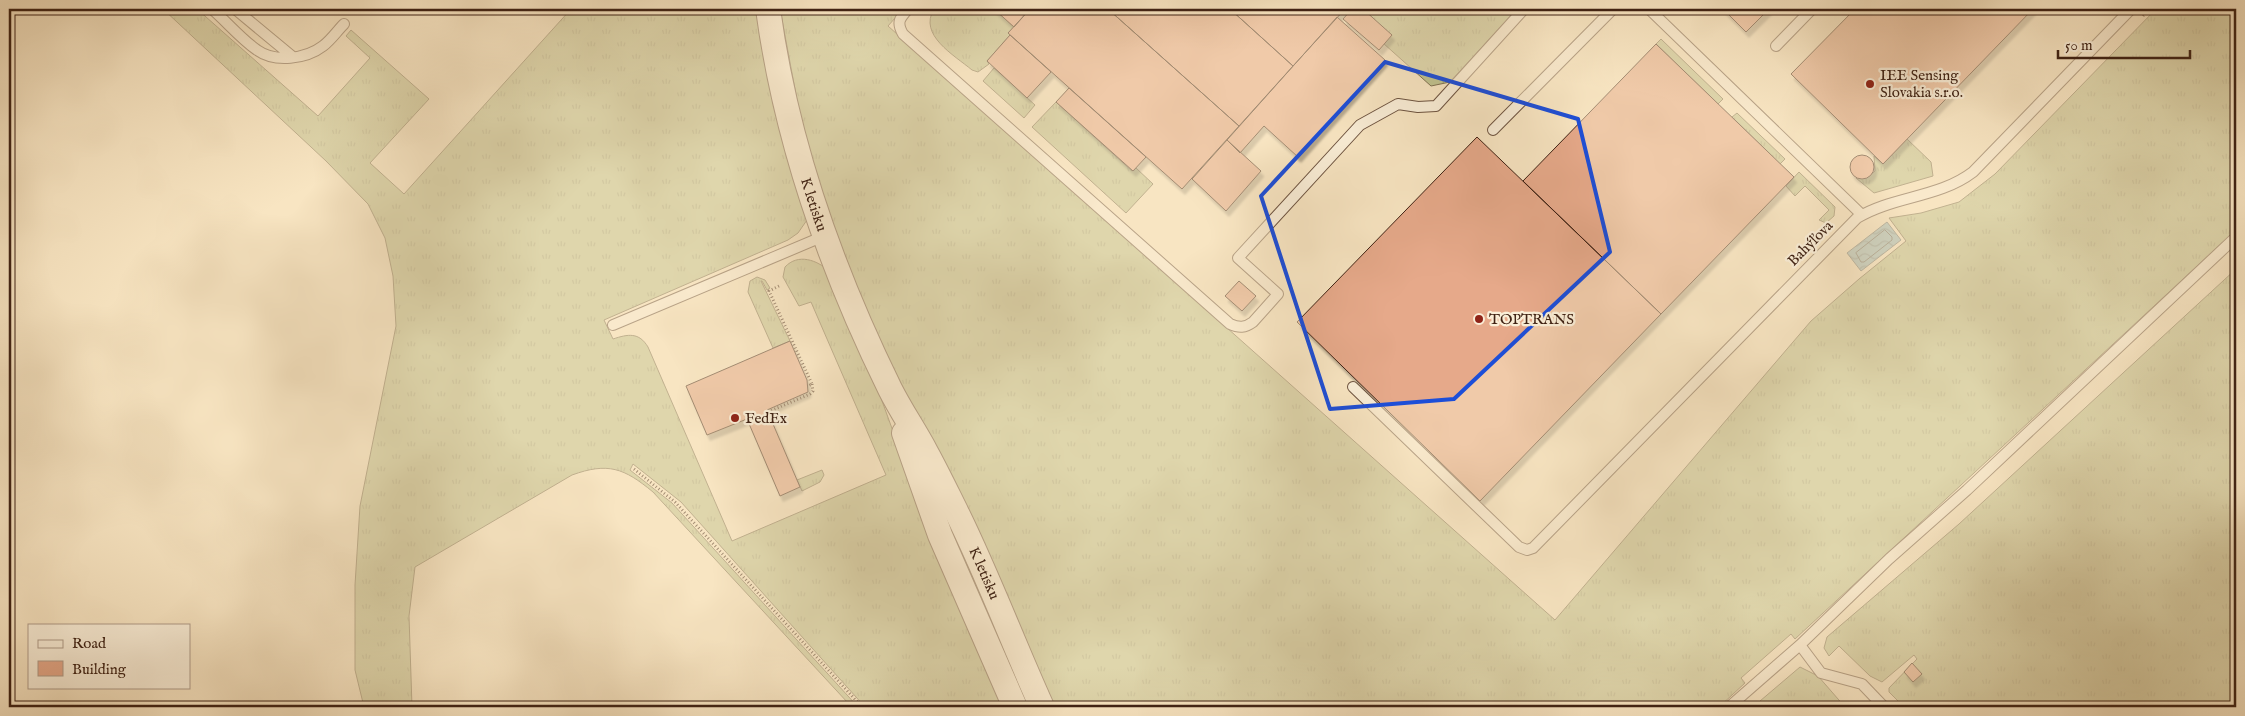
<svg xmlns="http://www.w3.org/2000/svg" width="2245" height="716" viewBox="0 0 2245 716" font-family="'IM FELL English',serif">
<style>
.grass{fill:url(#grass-tufts);stroke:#807252}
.water{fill:url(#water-waves);stroke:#7a7f79}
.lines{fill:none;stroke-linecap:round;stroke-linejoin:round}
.shore{stroke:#707068;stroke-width:1}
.building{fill:#e6a98a;stroke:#3f2214;filter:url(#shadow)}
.service-casing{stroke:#6d5340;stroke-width:12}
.tertiary-casing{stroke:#6d5340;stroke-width:26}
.path{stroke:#3f2214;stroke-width:3;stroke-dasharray:1 2.5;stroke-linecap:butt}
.service{stroke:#faeed7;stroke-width:10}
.tertiary{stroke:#faeed7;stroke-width:24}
.marked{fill:none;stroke:#1d4ed8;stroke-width:4;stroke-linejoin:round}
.poi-dot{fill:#8f2418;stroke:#faeed7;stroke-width:2}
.labels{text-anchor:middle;stroke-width:4.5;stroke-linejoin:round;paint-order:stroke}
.poi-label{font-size:15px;fill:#3f2214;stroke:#faeed7;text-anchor:start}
.street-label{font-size:15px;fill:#3f2214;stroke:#faeed7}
</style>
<defs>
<pattern id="grass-tufts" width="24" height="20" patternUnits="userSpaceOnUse" patternTransform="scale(1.25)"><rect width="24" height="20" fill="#c1c390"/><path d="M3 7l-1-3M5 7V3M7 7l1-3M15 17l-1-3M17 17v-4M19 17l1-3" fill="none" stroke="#a7a77b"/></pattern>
<pattern id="water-waves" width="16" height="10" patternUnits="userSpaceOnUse" patternTransform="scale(1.25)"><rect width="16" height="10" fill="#a1bdbd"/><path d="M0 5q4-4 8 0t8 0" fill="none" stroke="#859998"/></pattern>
<filter id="shadow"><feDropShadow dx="3" dy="5.5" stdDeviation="1" flood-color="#0004"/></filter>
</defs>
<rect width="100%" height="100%" fill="#f8e5c2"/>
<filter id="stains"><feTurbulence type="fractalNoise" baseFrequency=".004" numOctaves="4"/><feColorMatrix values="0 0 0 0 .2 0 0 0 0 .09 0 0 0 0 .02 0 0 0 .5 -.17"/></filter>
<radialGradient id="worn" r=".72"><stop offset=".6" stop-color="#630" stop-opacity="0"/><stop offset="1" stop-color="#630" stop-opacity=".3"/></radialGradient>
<path class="grass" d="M163 9H197L318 116 370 58 346 36 351 30 429 99 370 163 404 194 571 9H584L581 13 586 9H762L807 220 798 233 788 240 604 320 613 339C628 334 639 332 648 347L732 541 886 475 811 302 799 306 783 277 785 267C798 253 817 260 829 271L869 365 898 445 1005 707H865L681 502 633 464 630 470 672 503 858 707H853L848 703 653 492C624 468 608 462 572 475L415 567 409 616 412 707H364L355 670V585L360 506 396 326 393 276 385 238 368 204 326 161Z
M780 9H903L888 26 1555 620 1811 321 1859 279 1906 241 1889 218 1921 213 1959 202 1995 174 2156 9H2236V230L1795 639 1791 634 1741 678 1745 683 1719 707H1051L931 445 870 322 835 236 803 132Z
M934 9H994L1014 27 1008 33 1010 35 987 61 989 64 978 72 972 70C954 55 918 35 934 9Z
M1345 9H1517L1450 82 1431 86Z
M1661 39 1723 99 1718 104 1656 44Z
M994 68 1035 105 1024 118 983 81Z
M1056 102 1132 171 1136 168 1153 184 1126 213 1032 127Z
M1737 113 1785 159 1780 164 1732 117Z
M1907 139 1931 162 1933 176 1874 193 1856 178H1867L1875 171 1874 156 1883 164Z
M1799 172 1835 207 1834 216 1826 223 1819 220 1829 210 1805 186 1795 196 1786 186Z
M2236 269V707H1904L1889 692V688L1917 659 1914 655 1882 682 1870 676 1839 646 1829 656 1824 648 1827 637 1959 524Z
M757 277 765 280 770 288 767 290 762 281H761L790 341 773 348 748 292 750 281Z
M822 470 824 475 820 482 802 491 797 480Z
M934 484 1033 707H1024L929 487Z
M1800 667 1818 676 1845 707H1756L1760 701Z"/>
<path class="water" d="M1887 222 1901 240 1861 271 1847 253Z"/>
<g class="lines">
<path class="shore" d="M1885 230 1892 237V240L1864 262H1861L1856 253Z"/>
</g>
<path class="building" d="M994 9H1030L1014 27Z
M1030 9H1108L1239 126 1182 189 1008 33Z
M1108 9H1230L1293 66 1239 126Z
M1230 9H1345L1293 66Z
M1352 9H1363L1392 35 1379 50 1343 19Z
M1723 9H1769L1746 32Z
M1855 9H2033L1883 164 1791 74Z
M1337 17 1385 60 1298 157 1264 126 1240 153 1227 140Z
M1010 35 1051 72 1027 98 987 61Z
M1656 44 1794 177 1661 314 1523 181Z
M1069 88 1146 157 1133 171 1056 102Z
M1477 137 1661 314 1480 501 1297 322Z
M1227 140 1261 171 1226 211 1192 179Z
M1850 167a12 12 0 1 1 24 0a12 12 0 1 1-24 0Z
M1239 281 1256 296 1242 311 1225 296Z
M790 341 807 380 808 392 767 410 800 487 780 496 747 419 707 435 686 386Z
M1912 663 1922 674 1913 682 1904 672Z"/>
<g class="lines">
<defs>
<path id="service" d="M212 9C227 22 241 39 257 50 275 63 306 59 323 46 331 40 337 31 344 24
M235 9 293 57
M908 9C900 18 896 22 903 34L1230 324C1239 328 1245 328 1253 322L1278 294 1238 258 1360 125 1398 104 1418 107 1436 106 1524 9
M1649 9 1862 215
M1776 46 1812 9
M1493 130 1613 9
M613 325 824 236
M1353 387 1519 547 1527 550 1533 548 1857 218C1893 196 1939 198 1973 172L2131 9
M1800 645 1821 673 1862 684 1884 707
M1729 707 1800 645 1889 559 1967 490 2236 237"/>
<g id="tertiary">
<path id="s1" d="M768 9C786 142 831 269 890 389 901 411 915 431 926 452 937 472 947 493 957 513 988 576 1013 643 1042 707"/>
<path d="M904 433 940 535 1015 707"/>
</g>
</defs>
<use href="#service" class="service-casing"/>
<use href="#tertiary" class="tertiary-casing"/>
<path class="path" d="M2143 16 2150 9
M779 286 769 291 812 384 808 386
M768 412 810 394 813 391 812 384
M634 469 675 502 862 707"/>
<use href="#service" class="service"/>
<use href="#tertiary" class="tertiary"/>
</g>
<path d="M0 0H2245V716H0ZM1385 62 1578 119 1610 252 1454 399 1330 409 1261 196Z" fill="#f8e5c2" fill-opacity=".55" fill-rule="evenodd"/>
<path class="marked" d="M1385 62 1578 119 1610 252 1454 399 1330 409 1261 196Z"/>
<g class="poi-dot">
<circle cx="1870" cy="84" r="5"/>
<circle cx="1479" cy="319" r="5"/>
<circle cx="735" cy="418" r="5"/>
</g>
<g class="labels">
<g class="poi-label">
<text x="1880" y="80">IEE Sensing<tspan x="1880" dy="17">Slovakia s.r.o.</tspan></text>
<text x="1489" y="324">TOPTRANS</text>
<text x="745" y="423">FedEx</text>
</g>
<g class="street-label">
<text dy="5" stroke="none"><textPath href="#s1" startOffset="201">K letisku</textPath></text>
<text transform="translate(1810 243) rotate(-45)" y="5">Bahýľova</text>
<text dy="5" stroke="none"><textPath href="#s1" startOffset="608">K letisku</textPath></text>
</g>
</g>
<rect width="2245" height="716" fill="none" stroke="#f8e5c2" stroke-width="30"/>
<rect x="10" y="10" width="2225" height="696" fill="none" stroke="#3f2214" stroke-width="2.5"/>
<rect x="15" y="15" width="2215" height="686" fill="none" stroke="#3f2214"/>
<rect x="28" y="624" width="162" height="65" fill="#faeed7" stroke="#af9c89"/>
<rect x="38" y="640" width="25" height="8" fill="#faeed7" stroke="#af9c89"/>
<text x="72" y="648" font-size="15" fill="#3f2214">Road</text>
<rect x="38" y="661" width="25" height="15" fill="#e6a98a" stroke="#af9c89"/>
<text x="72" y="674" font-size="15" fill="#3f2214">Building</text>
<path d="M2058 50v8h132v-8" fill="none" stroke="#3f2214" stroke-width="2.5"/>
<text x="2065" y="50" font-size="15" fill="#3f2214" stroke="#faeed7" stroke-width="4" paint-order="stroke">50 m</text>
<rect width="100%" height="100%" filter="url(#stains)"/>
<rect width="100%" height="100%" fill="url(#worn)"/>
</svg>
